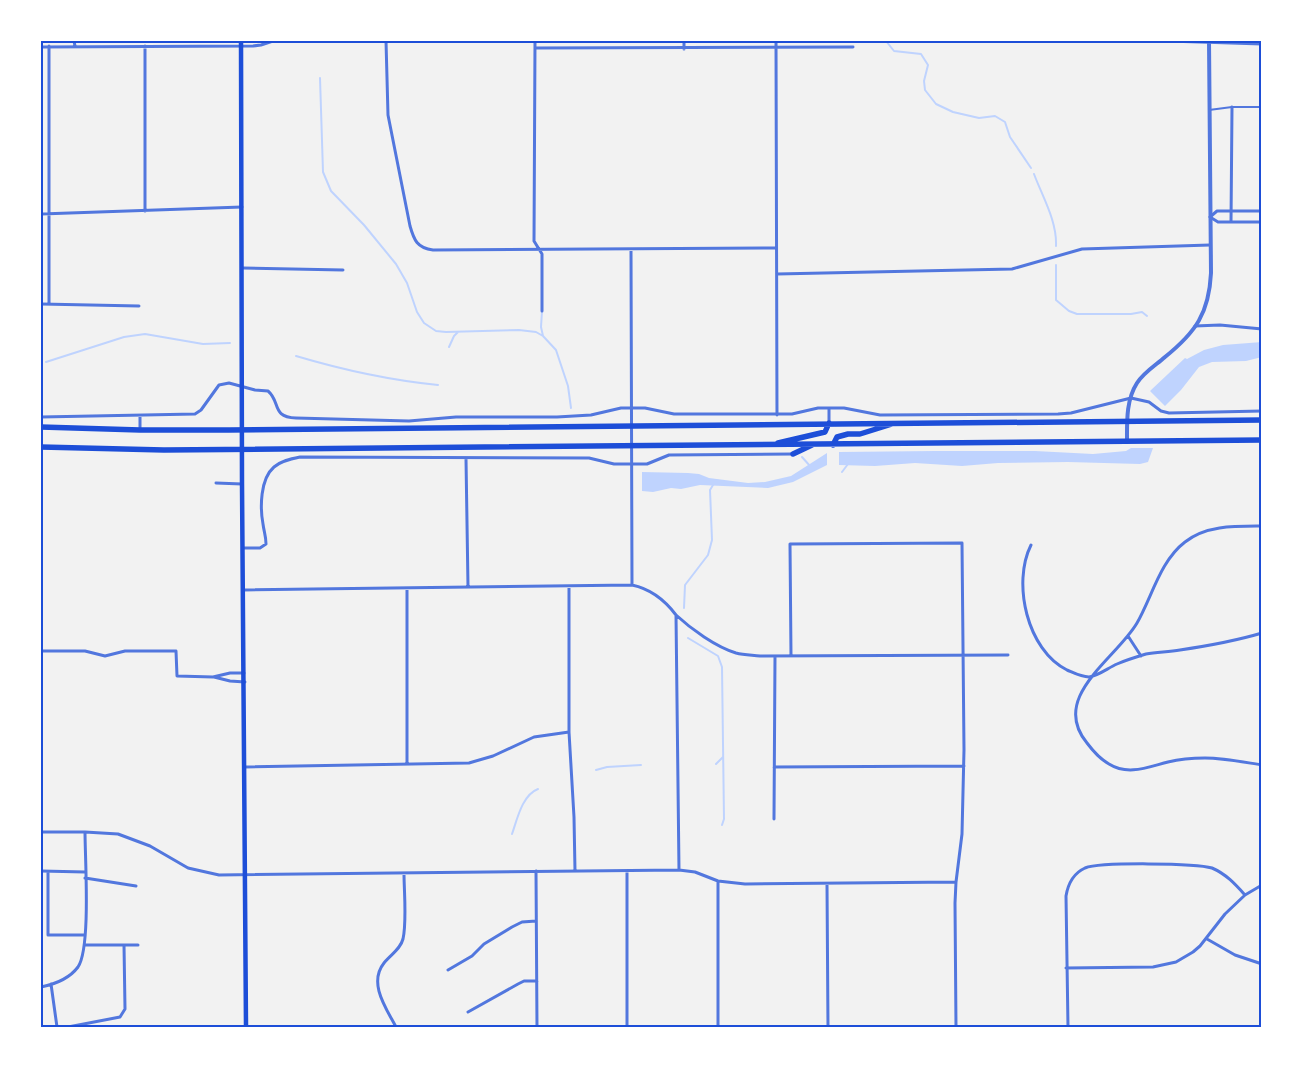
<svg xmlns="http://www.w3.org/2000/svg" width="1303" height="1068" viewBox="0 0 1303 1068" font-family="'Roboto Condensed',sans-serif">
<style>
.water{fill:#bfd3fe}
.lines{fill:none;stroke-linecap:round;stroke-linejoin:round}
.stream{stroke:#bfd3fe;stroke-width:2}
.service{stroke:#5277de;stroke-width:2}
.minor{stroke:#5277de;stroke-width:3}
.tertiary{stroke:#5277de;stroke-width:4}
.secondary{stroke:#1d4ed8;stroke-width:4.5}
.trunk{stroke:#1d4ed8;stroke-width:5.5}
.neatline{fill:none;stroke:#1d4ed8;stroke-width:2}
</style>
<rect width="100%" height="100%" fill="#f2f2f2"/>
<path class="water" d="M1262 342V357L1246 361 1212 362 1199 367 1181 390 1165 406 1150 391 1185 358 1187 359 1204 350 1223 345Z
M1131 448H1153L1148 462 1140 464 1068 462 998 463 962 466 915 463 875 466 839 465V452L935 451H1035L1093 454 1126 451Z
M827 453V465L793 482 768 488 700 485 681 489 671 488 653 492 642 491V472L688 473 699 474 709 478 748 483 765 482 791 476Z"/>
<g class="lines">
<path class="stream" d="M886 41 894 51 921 54 928 65 924 81 925 90 936 104 953 112 979 118 995 116 1005 122 1010 137 1031 168
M320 78 323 172 331 191 364 225 396 264 407 283 417 312 424 323 436 331 446 332 519 330 536 332 543 336 556 350 568 386 571 408
M1034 174C1043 198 1057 221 1056 246
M1056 265V300L1069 311 1077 314H1131L1142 312 1147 316
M542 311 541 327 543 336
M449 347 454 336 458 332
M296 356C343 370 388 380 438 385
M46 362 124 337 145 334 203 344 230 343
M802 457 810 466
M842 472 848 464
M684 608 685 585 708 555 712 540 710 490 713 485
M688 638 718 656 722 667 724 819 722 825
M716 764 723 757
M596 770 607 767 641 765
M512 834C517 820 522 795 538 789"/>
<path class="service" d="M1209 110 1232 107H1262"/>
<path class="minor" d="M74 41 75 46
M386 41 388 115 410 226C414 240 417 248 433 250L776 248
M535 41 534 241 542 254V311
M776 41 777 415
M934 41H942
M1168 41 1262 44
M49 46V304
M145 46V211
M41 47 253 46 261 45 273 41
M535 48 853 47
M684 49V41
M1262 211H1217L1210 217 1218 222H1262
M41 214 242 207
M1231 222 1232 107
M631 249 632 585
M243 268 343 270
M777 274 1012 269 1082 249 1210 245
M41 304 139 306
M1195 326 1220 325 1262 329
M829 408V422
M140 416V430
M41 417 195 414 201 410 219 385 229 383 255 390 268 391C281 402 271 417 296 418L409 421 456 417H557L591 415 621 408H645L674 414H792L818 408H844L880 415 1058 414 1071 413 1131 398 1149 402 1161 411 1169 413 1262 411
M466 459 468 586
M216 483 242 484
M1262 526C1236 526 1206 525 1185 542 1160 561 1152 597 1137 623 1116 659 1049 697 1087 743 1093 751 1100 759 1109 764 1128 776 1148 767 1168 762 1180 759 1193 758 1205 758 1224 758 1243 762 1262 765
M1031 545C1012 583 1027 650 1067 670 1074 673 1081 677 1089 677 1098 676 1108 668 1117 664 1126 660 1136 657 1146 654 1157 652 1168 652 1180 650 1207 646 1235 641 1262 633
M243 548H260L266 544C266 536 264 532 263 524 260 508 260 479 274 467 281 461 290 459 300 457L589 458 614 464H647L669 455 793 454
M569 586V732L574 817 575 871
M407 588V764
M244 590 632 585C651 589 664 599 676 615L679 870
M676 615C691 629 716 647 736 653 744 655 752 655 760 656L1008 655
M1128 636 1141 656
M41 651H85L105 656 125 651H176L177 676 213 677 230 673H244
M791 656 790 544 962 543 964 750 962 834 956 882 955 903 956 1027
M214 677 230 681 245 682
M245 767 469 763 493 756 534 737 569 732
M774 767 964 766
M774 819 775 656
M41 832H85L118 834 150 846 188 868 219 875 679 870 695 872 718 881 745 884 956 882
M41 871 85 872
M536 871 537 1027
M627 871V1027
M48 872V935H85
M85 878 136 886
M827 884 828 1027
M1207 939 1235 955 1262 964
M85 945H138
M1066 968 1153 967 1176 962 1193 952 1200 946 1225 914 1245 895 1262 885
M448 970 472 956 484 944 512 927 522 922 536 921
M51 984 57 1027
M41 987C56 984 69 979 78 967 91 948 85 859 85 832
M468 1012 518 984 524 981H537
M68 1027 120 1017 125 1009 124 945
M396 1027C386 1008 368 983 384 963 391 954 400 950 403 939 407 921 404 892 404 873
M718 1027V881
M1068 1027 1066 896C1068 884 1074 873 1085 868 1100 862 1196 863 1212 868 1226 874 1235 884 1245 895"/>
<path class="tertiary" d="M1127 442C1127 422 1126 400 1137 383 1144 372 1156 365 1165 357 1196 332 1209 313 1211 273L1209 41"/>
<path class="secondary" d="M241 41 242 484 246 1027"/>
<path class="trunk" d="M41 427 140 430H229L1262 420
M778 443 825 432 829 423
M833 445 837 437 848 434H860L892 424
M41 447 164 450 1262 440
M793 454 812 445"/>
</g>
<rect width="1303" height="1068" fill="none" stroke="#ffffff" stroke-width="85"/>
<rect x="42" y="42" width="1218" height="984" class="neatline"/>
</svg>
